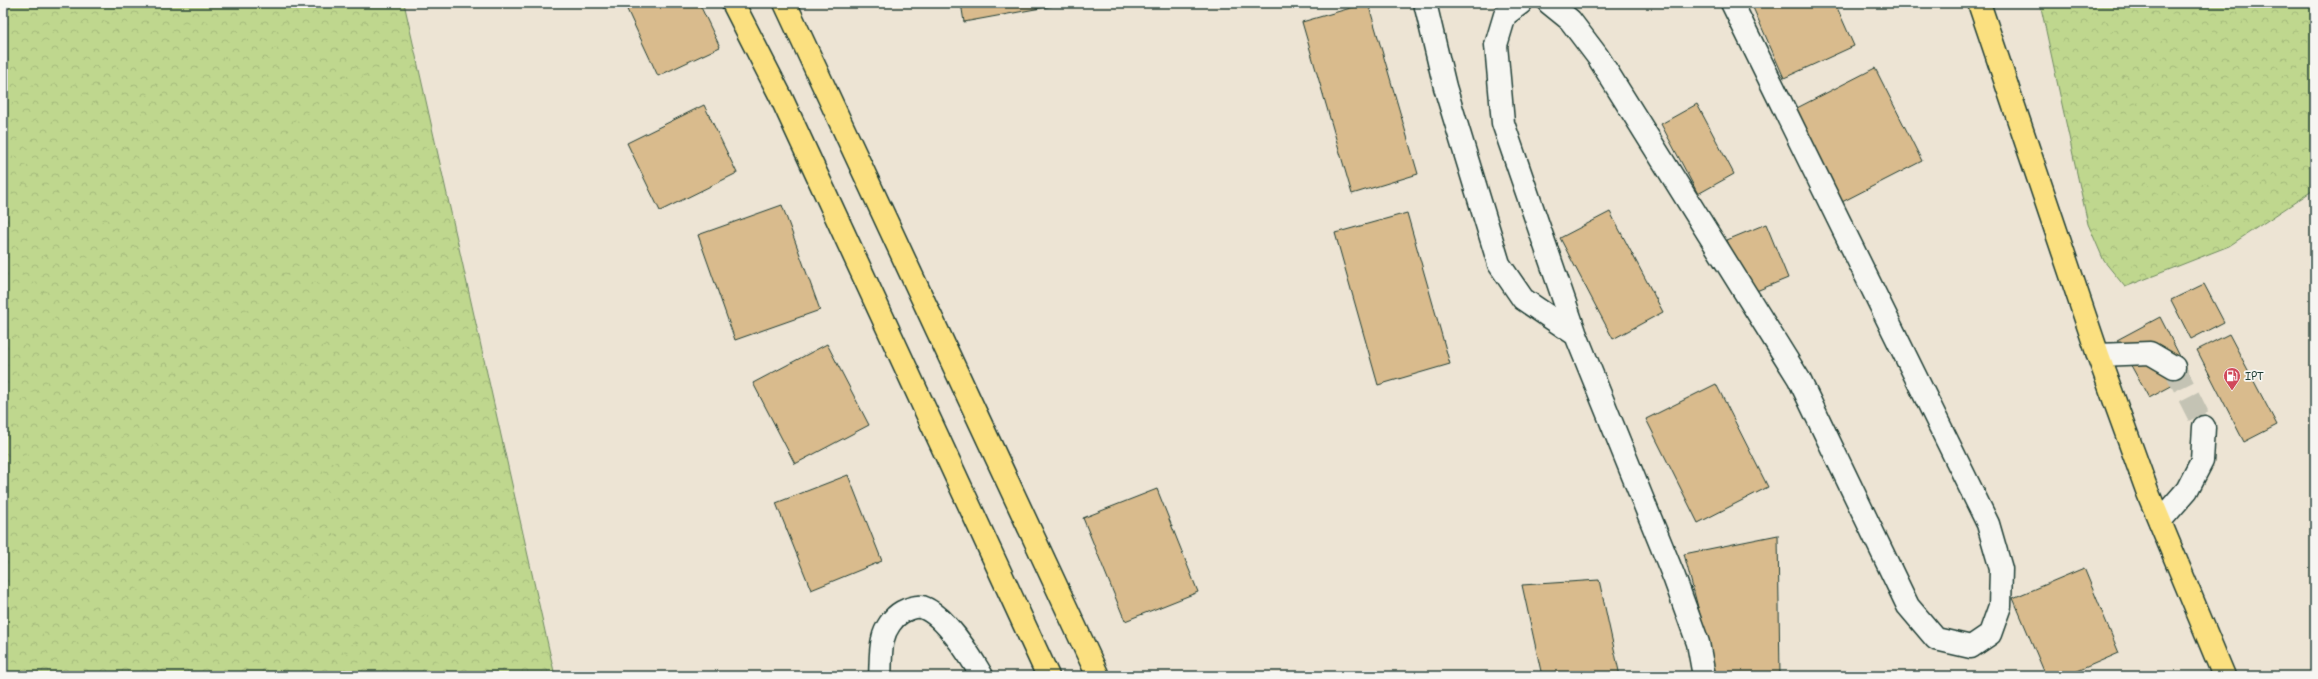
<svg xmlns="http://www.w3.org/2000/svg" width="2318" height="679" viewBox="0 0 2318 679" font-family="'Shantell Sans',sans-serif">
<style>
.forest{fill:url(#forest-crowns);stroke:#6f8a61}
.building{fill:#d9bb8d;stroke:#1f3d34}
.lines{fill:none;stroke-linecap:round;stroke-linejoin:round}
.minor-tunnel{stroke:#c4c3b4;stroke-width:22;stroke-dasharray:22 11;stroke-linecap:butt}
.minor-casing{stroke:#1f3d34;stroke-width:25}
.major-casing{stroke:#1f3d34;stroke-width:25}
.minor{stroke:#f6f6f2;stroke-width:22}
.major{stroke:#fbe080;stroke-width:22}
.labels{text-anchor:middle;stroke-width:3.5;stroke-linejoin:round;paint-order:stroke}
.poi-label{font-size:11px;fill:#1f3d34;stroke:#f6f6f2;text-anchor:start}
</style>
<defs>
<pattern id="forest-crowns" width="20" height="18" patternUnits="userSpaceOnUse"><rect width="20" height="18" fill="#bfd78e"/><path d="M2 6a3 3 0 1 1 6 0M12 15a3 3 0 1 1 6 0" fill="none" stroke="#a4b97b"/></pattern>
</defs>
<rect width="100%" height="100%" fill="#ede4d4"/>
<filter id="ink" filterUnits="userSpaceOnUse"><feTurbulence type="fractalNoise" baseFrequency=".025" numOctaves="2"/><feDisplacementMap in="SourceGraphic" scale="8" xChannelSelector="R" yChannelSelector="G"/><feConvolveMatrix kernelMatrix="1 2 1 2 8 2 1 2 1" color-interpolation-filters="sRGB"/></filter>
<g filter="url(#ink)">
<path class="forest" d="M3 3H404L555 676H3Z
M2040 3H2315V189L2229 246 2125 287 2104 261 2088 224Z"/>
<path class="building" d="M624 3H699L720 47 658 76Z
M961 3H1052V6L964 22Z
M1368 3 1418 174 1352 194 1302 22Z
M1751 3H1835L1854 46 1784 78Z
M1875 68 1922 161 1842 202 1795 109Z
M1697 104 1734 174 1698 194 1661 124Z
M704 105 737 173 660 211 627 143Z
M782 205 820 310 735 340 698 235Z
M1610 212 1663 312 1613 339 1560 238Z
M1407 213 1450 364 1378 385 1335 233Z
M1766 224 1788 278 1749 294 1727 240Z
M2204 284 2224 322 2191 339 2171 300Z
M2160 317 2190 376 2149 398 2117 340Z
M2229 334 2277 425 2244 442 2197 350Z
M827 344 869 425 795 464 753 383Z
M1716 384 1768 487 1698 523 1646 419Z
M848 475 882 561 811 590 776 503Z
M1157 489 1198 592 1125 621 1083 518Z
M1778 535 1780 676H1716L1684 554Z
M2084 568 2119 653 2066 676H2046L2013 598Z
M1599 580 1620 676H1542L1522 585Z
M2315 581V592L2311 583Z"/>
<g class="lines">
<path class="minor-tunnel" d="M2174 367 2204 427"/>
<defs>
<path id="minor" d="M1425 3 1445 87 1499 264 1523 299 1576 335
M1521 3 1505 15 1496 45 1503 123 1576 335 1674 577 1698 643 1704 676
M1549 3 1570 20 1598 57 1799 379 1908 606 1936 639 1971 647 1990 634 2000 606 2001 569 1988 524 1732 3
M2098 355 2150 353 2174 367
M2160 521 2187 490 2202 461 2204 427
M880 676C881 664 880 651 883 639 885 629 893 617 902 612 908 609 916 606 922 607 944 614 971 657 982 676"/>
<path id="major" d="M733 3 780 95 1048 676
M785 3 1098 676
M1979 3 2098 355 2148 493 2224 676"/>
</defs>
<use href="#minor" class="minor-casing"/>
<use href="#major" class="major-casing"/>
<use href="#minor" class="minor"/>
<use href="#major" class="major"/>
</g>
</g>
<defs>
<symbol id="fuel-pin" viewBox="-11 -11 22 30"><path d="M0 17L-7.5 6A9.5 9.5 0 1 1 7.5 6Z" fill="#d1495b" stroke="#f6f6f2"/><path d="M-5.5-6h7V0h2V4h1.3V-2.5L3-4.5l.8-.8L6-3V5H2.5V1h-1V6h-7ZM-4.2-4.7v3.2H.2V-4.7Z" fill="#fff"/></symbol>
</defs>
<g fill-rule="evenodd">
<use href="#fuel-pin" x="2222" y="366" width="20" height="27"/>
</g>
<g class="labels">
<g class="poi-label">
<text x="2245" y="380">IPT</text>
</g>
</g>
<rect width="2318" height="679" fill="none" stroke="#f6f6f2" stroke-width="16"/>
<rect x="8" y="8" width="2302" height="663" fill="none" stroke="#1f3d34" stroke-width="1.5" filter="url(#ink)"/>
</svg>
